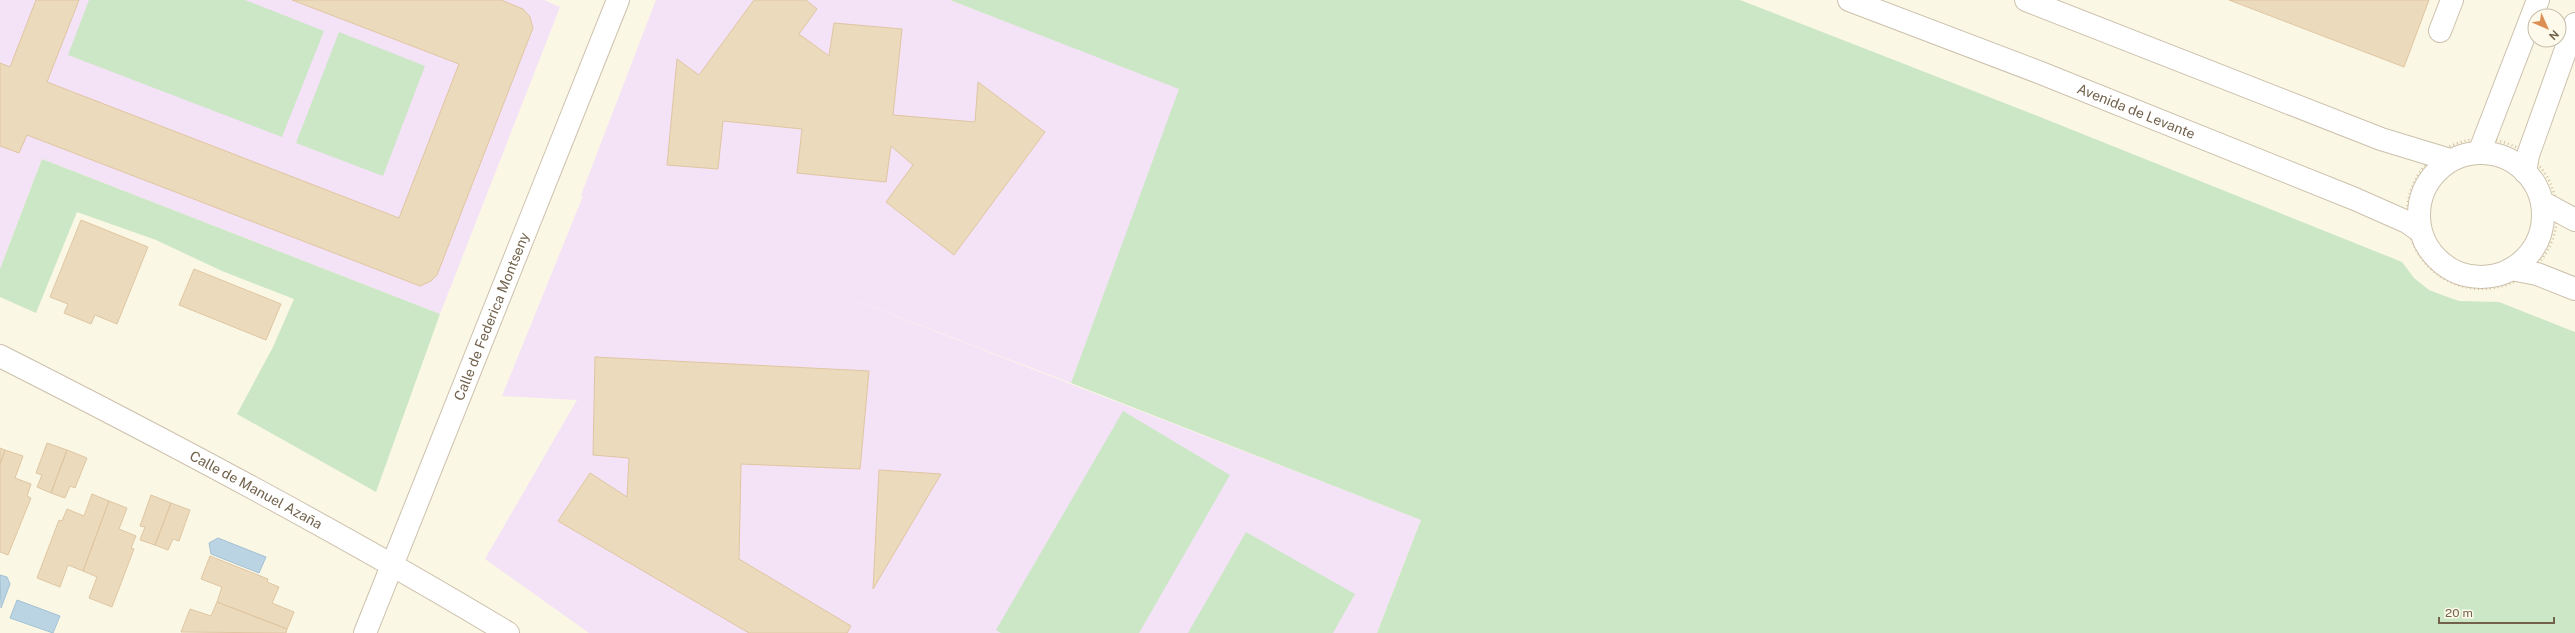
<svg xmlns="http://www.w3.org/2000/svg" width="2575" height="633" viewBox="0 0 2575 633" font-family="'Public Sans',sans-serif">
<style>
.education{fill:#f4e2f7}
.green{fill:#cbe7c5}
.water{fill:#bbd4e3;stroke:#a2c1d4}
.building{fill:#ecdabd;stroke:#dfc6a1}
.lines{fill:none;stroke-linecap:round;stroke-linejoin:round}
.minor-casing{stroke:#ccc1ad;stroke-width:24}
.path{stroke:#d3c0a2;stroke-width:2.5;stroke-dasharray:1 3;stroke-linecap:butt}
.minor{stroke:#fff;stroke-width:22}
.labels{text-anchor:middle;stroke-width:3.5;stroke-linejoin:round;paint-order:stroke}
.street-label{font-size:14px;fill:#72624c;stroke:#fefaeb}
</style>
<rect width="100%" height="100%" fill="#fbf7e5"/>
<path class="education" d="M0 0H544L560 7 440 314 42 159 0 269Z
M656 0H950L1180 89 1071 383 790 275 1421 520 1377 633H589L485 559 577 400 502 396 583 196 581 195Z"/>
<path class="green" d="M89 0H245L324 31 282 137 68 55Z
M950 0H1740L2030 113 2392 258 2402 262 2414 278 2429 290 2442 295 2459 301 2499 302 2575 332V633H1377L1421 520 1071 383 1179 89Z
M339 32 425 66 383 176 296 143Z
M42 159 440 314 376 492 237 414 273 347 294 299 222 271 156 240 77 212 36 313 0 297V269Z
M1123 411 1230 475 1139 633H1001L996 630Z
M1246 532 1355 594 1333 633H1188Z"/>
<path class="water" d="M218 538 266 557 259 573 211 554 209 543Z
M0 575 7 577 10 584 1 608Z
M17 600 60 616 53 633 10 618Z"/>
<path class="building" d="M36 0H79L47 82 399 218 459 64 292 0H501L523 9 530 17 533 28 437 275 431 281 420 286 27 135 19 153 0 146V63L10 67Z
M754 0H806L817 9 799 34 829 56 834 23 902 29 893 115 975 122 978 82 1045 132 954 255 886 202 913 165 891 146 886 182 797 173 802 129 723 121 718 169 667 165 677 59 699 75Z
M2229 0H2429L2404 67Z
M81 220 148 247 117 324 95 315 91 324 64 313 68 304 50 297Z
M194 269 281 304 266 340 179 305Z
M595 357 869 371 860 469 741 464 739 559 851 626 847 633H749L558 521 590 473 627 497 629 458 593 455Z
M47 443 67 450 51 493 37 487 42 475 36 473Z
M0 448 5 450 0 464Z
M5 450 23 456 15 478 31 484 27 496 31 498 8 555 0 552V464Z
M67 450 87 458 75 488 70 486 65 498 51 493Z
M879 470 941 474 873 589Z
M92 494 109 501 83 571 68 565 60 587 37 578 59 520 62 521 67 509 84 516Z
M151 495 171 503 155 545 140 540 145 527 140 526Z
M109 501 127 508 119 529 136 536 131 548 134 549 112 607 89 598 97 577 83 571Z
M171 503 190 510 179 541 173 539 168 550 155 545Z
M210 556 268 579 267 582 279 587 272 603 294 612 287 629 217 602 222 587 201 579Z
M217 602 287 629 286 633 181 632 190 609 211 616Z"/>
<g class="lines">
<defs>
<g id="minor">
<path id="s1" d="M1849 0 2041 73 2355 199 2407 222 2420 231"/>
<path d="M2026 0 2381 139 2450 160"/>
<path d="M2440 31 2452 0"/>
<circle cx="2481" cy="215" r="62"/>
<path d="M2479 153 2538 0"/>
<path d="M2525 172 2528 155 2575 24"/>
<path d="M2542 202 2575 220"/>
<path d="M2511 269 2537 274 2575 289"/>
<path id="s2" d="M0 356C172 443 342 533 508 633"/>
<path id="s3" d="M365 633 618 0"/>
</g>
</defs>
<use href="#minor" class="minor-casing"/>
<path class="path" d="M2407 214a75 75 0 1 1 150 0a75 75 0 1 1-150 0Z"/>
<use href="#minor" class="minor"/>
</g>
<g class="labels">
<g class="street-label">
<text dy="5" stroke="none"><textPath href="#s1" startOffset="308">Avenida de Levante</textPath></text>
<text dy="5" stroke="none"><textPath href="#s3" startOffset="341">Calle de Federica Montseny</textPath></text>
<text dy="5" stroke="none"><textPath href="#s2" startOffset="289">Calle de Manuel Azaña</textPath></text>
</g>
</g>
<g transform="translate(2547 28) rotate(135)"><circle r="19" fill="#fefaeb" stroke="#c6bdab"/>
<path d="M0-3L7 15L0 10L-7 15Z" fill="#dc8f53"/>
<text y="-6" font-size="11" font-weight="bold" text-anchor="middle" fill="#72624c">N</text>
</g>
<path d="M2439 617v6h115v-6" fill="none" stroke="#72624c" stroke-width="2"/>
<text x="2445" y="617" font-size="12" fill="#72624c" stroke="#fefaeb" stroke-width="3" paint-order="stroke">20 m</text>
</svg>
